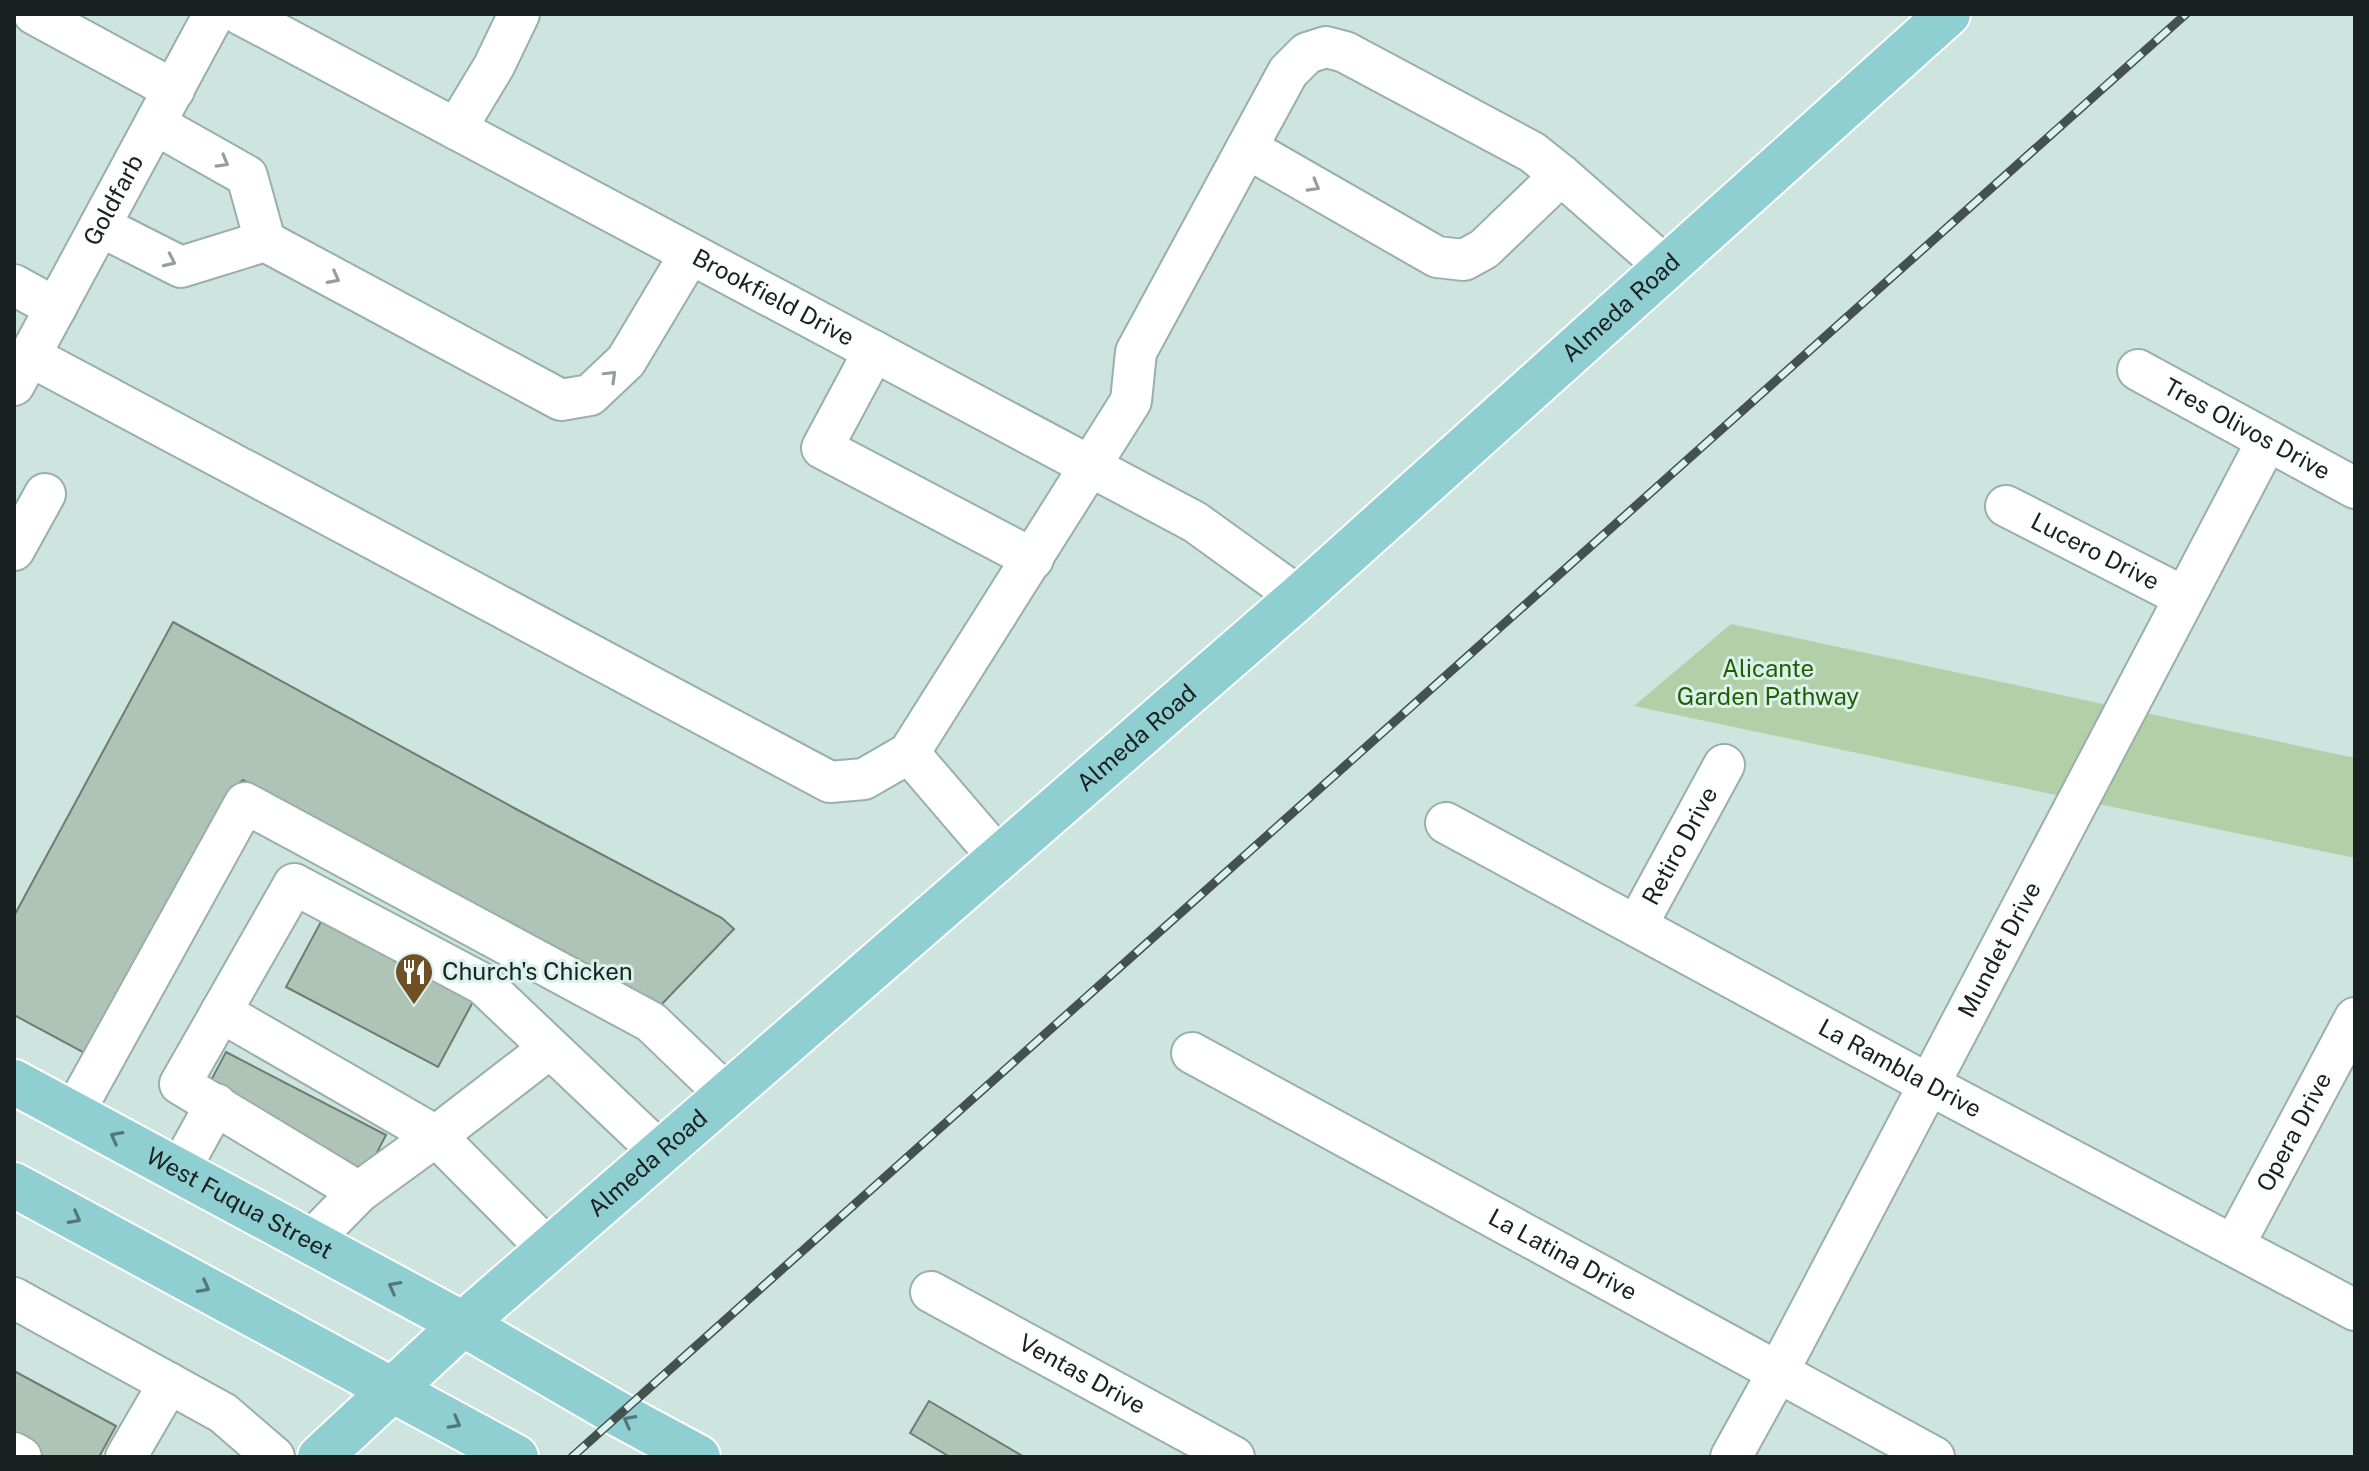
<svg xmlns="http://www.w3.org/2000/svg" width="2369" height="1471" viewBox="0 0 2369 1471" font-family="'Public Sans',sans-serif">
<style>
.green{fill:#b2cfa7}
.building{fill:#b0c3b7;stroke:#6c7d72;stroke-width:2}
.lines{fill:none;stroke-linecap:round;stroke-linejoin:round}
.minor-casing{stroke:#99afaa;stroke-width:44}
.major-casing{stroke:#fff;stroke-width:48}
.minor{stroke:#fff;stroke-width:40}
.major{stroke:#8fced1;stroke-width:44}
.rail-casing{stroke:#45514e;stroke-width:9}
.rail{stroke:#daf2ec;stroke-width:6;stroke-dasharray:18;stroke-linecap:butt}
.oneway{stroke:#989c9b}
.oneway2{stroke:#547878}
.labels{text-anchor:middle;stroke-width:6;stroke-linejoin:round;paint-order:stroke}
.street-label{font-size:24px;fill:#192220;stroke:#daf2ec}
.park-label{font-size:24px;fill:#245d00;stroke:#daf2ec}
.poi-label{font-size:24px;fill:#192220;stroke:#daf2ec;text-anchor:start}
</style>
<rect width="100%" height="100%" fill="#cde4df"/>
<path class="green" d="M1731 624 2355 758V858L1634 706Z"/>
<path class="building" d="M173 622 516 809 722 918 734 929 660 1006 243 780 235 787 90 1056 14 1015V916Z
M323 918 475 998 438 1067 286 987Z
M226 1052 386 1135 367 1172 207 1088Z
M14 1371 116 1426 99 1457H45L14 1440Z
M929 1401 1024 1457H950L910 1433Z"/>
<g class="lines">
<defs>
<g id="minor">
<path d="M34 14 174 90"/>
<path id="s1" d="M240 14 1195 522 1299 597"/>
<path d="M155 124 247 176 265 241"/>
<path d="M456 129 494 66 519 14"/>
<path d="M1247 148 1437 257 1464 260 1484 249 1561 175"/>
<path d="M100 226 181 267 265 241 561 400 590 395 626 361 690 254"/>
<path d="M14 285 56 308"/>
<path d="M874 351 822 448 1033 559"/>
<path d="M30 356 830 782 864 779 909 753 1131 401 1136 352 1288 72 1307 53 1326 47 1345 52 1532 152 1561 175 1666 267"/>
<path id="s2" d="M2138 370 2355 488"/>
<path id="s3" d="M14 385 214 14"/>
<path id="s4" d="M2006 506 2184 597"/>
<path d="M14 550 45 494"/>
<path d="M909 753 999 858"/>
<path id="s5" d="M1446 823 1928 1084 2355 1310"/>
<path id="s6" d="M1637 925 1724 765"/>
<path d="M221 1012 436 1136 549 1250"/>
<path id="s7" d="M1192 1053 1934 1457"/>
<path d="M73 1114 245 803 651 1022 727 1095"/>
<path d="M179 1171 216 1104"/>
<path d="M359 1192 180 1084 294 884 483 984 661 1153"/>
<path d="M310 1242 359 1192 436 1136 550 1048"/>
<path id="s8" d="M2234 1245 2355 1018"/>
<path id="s9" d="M931 1292 1234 1457"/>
<path d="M14 1298 223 1413 274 1457"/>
<path d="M14 1453 21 1457"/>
<path d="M126 1457 169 1383"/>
<path id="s10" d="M1731 1457 1778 1372 2267 441"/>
</g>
<g id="major">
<path id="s11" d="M14 1082 463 1324 620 1415 698 1457"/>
<path d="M14 1185 516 1457"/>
<path id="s12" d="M320 1457 463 1324 1299 597 1948 14"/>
</g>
</defs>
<use href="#minor" class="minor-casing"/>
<use href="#major" class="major-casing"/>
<use href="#minor" class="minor"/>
<use href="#major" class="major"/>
<defs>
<path id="rail" d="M572 1457 2186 14"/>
</defs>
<use href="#rail" class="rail-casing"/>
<use href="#rail" class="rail"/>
</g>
<defs><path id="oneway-chevron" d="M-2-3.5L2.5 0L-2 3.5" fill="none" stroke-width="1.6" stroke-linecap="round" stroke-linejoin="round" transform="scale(2)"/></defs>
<g class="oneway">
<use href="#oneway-chevron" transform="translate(223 162) rotate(30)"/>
<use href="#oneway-chevron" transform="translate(1314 186) rotate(30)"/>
<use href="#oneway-chevron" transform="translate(170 261) rotate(25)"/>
<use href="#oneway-chevron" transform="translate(334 278) rotate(28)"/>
<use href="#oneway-chevron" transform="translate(611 376) rotate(-44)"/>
</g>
<g class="oneway2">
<use href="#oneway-chevron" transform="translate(116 1137) rotate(-152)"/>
<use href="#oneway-chevron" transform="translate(75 1218) rotate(28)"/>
<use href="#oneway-chevron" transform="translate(204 1287) rotate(28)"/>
<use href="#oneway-chevron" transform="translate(394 1287) rotate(-152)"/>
<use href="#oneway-chevron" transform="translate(629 1421) rotate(-152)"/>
<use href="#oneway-chevron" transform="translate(455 1423) rotate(29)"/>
</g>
<defs>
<symbol id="restaurant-pin" viewBox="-11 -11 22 30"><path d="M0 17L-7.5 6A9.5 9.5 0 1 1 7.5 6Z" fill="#6e5024" stroke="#daf2ec"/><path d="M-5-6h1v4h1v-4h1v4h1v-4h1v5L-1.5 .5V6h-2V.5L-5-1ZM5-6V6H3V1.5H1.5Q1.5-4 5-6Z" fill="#fff"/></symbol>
</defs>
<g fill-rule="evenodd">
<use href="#restaurant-pin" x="392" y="950" width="44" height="60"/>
</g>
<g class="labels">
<g class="street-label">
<text dy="8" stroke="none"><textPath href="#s3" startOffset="210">Goldfarb</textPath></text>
<text dy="8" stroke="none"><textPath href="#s1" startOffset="604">Brookfield Drive</textPath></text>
<text dy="8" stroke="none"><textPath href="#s12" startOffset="1736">Almeda Road</textPath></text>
<text dy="8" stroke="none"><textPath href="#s2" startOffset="124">Tres Olivos Drive</textPath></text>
<text dy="8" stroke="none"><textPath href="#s4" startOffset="100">Lucero Drive</textPath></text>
<text dy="8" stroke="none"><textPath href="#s12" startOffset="1088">Almeda Road</textPath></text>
<text dy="8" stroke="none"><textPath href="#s6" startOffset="90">Retiro Drive</textPath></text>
<text dy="8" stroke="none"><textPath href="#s10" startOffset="574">Mundet Drive</textPath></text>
<text dy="8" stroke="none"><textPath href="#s5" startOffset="516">La Rambla Drive</textPath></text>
<text dy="8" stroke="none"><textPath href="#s8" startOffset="128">Opera Drive</textPath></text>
<text dy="8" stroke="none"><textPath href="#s12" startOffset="440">Almeda Road</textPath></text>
<text dy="8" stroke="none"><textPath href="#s11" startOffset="256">West Fuqua Street</textPath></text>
<text dy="8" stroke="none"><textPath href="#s7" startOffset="422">La Latina Drive</textPath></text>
<text dy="8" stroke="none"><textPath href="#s9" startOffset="172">Ventas Drive</textPath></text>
</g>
<g class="park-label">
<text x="1768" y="677">Alicante<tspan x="1768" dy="28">Garden Pathway</tspan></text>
</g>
<g class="poi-label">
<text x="442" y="980">Church's Chicken</text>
</g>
</g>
<rect width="2369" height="1471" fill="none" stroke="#192220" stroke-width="32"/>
</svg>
